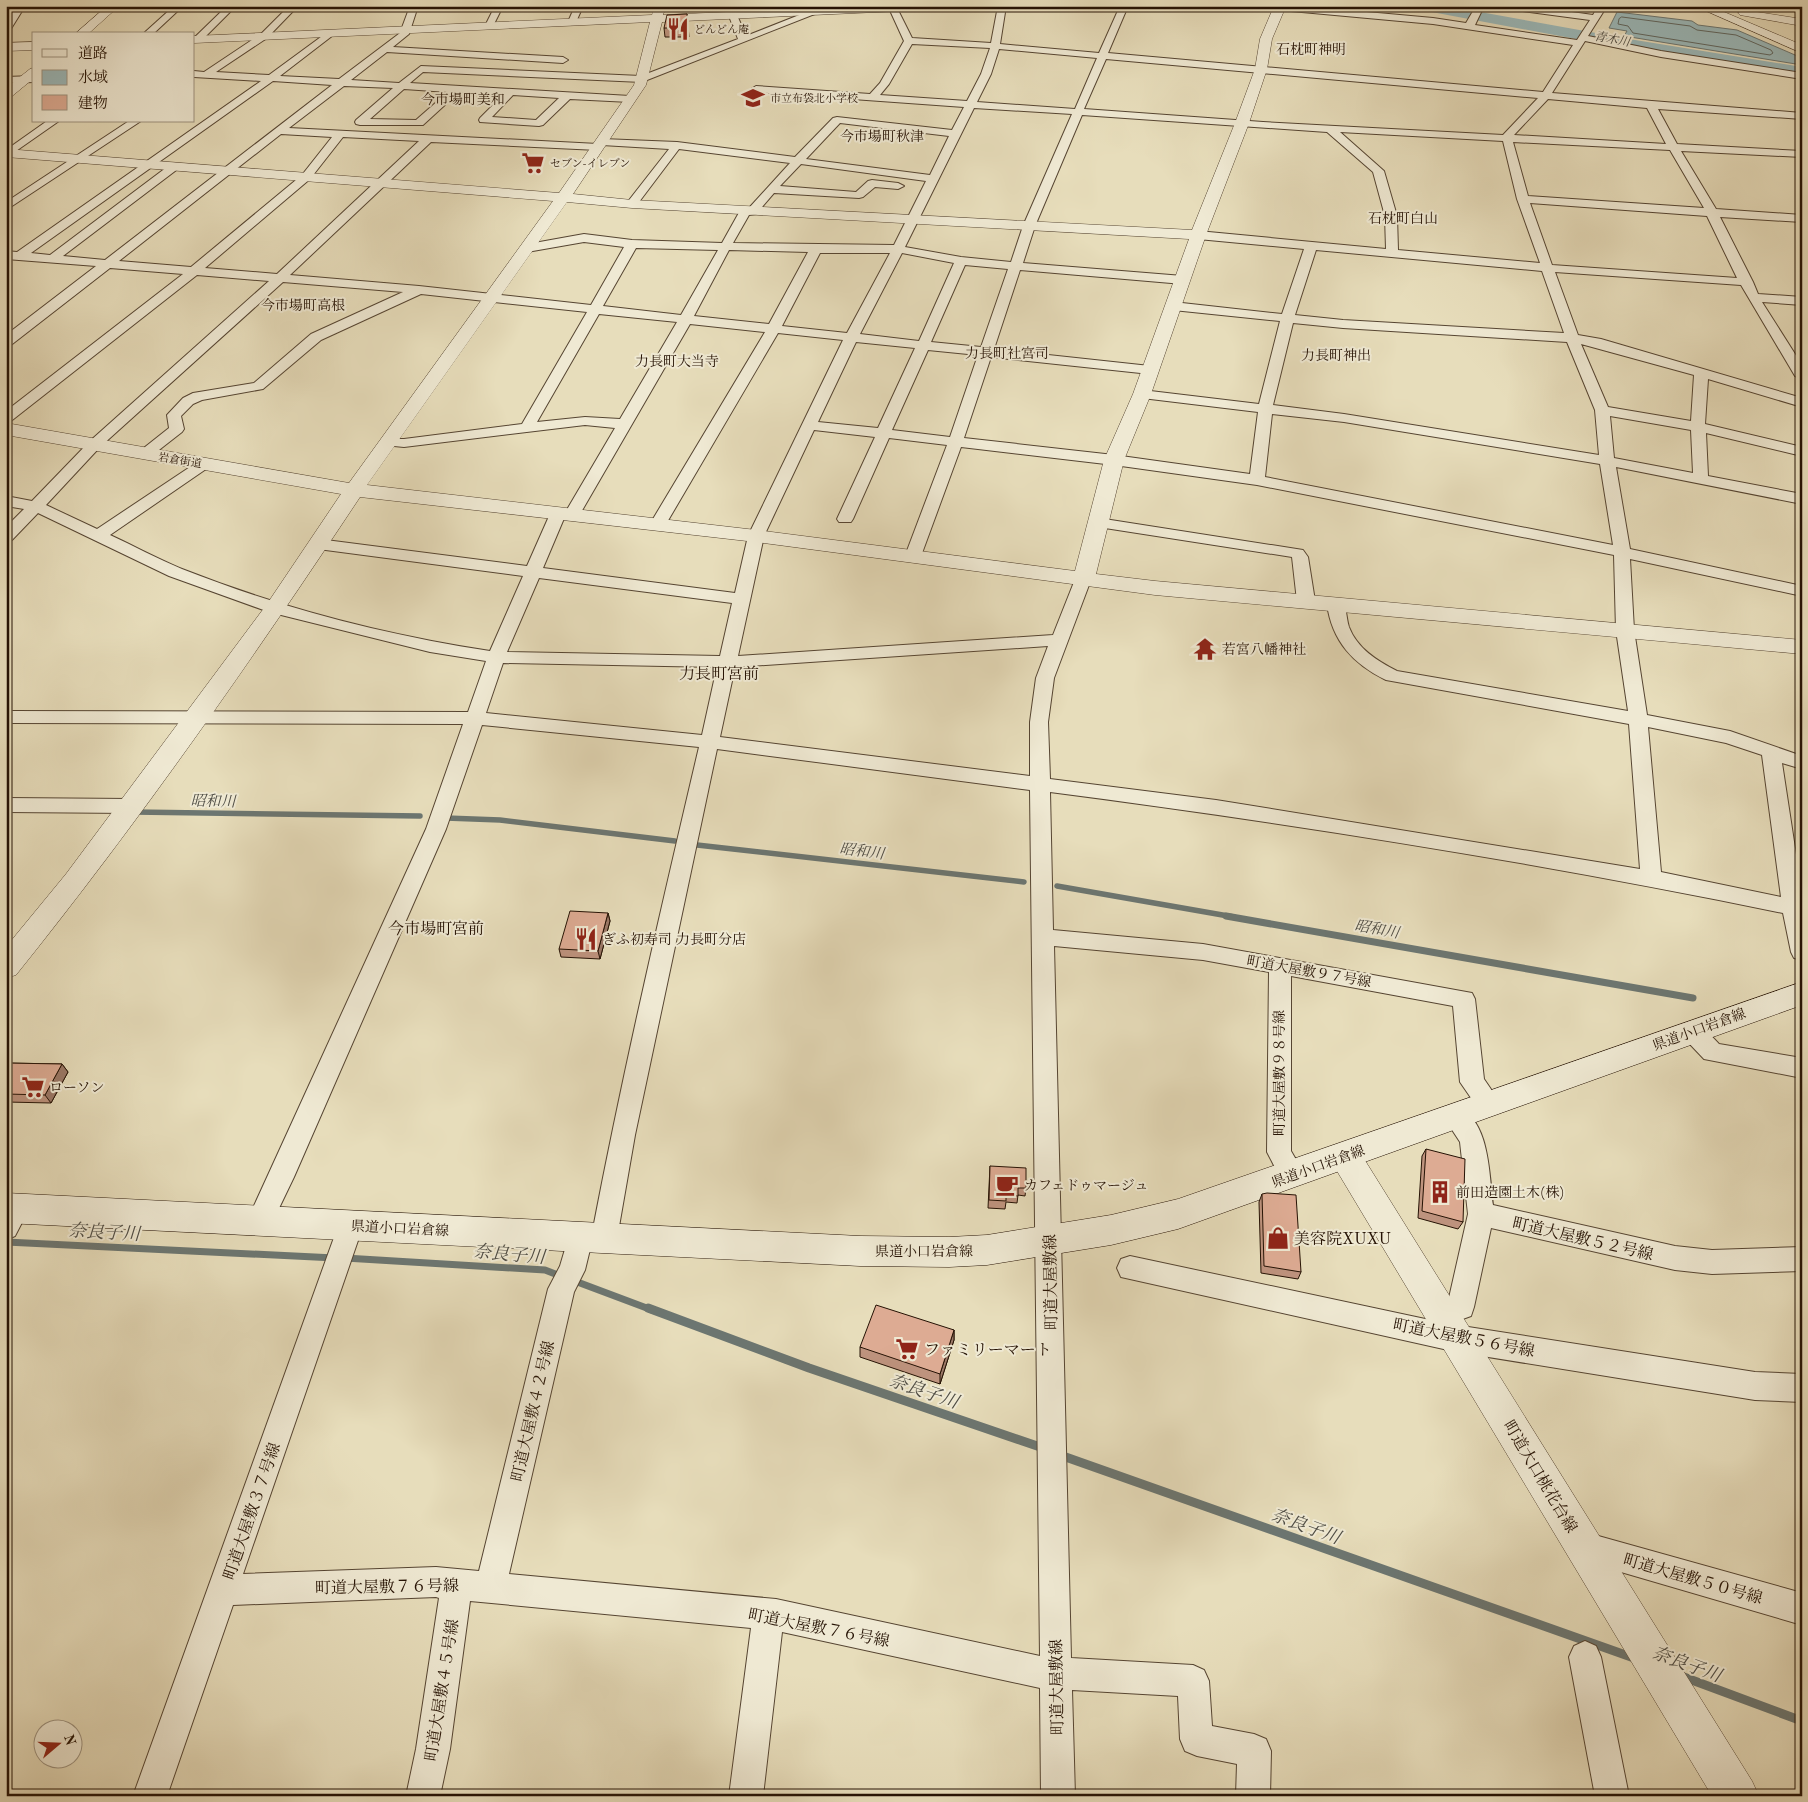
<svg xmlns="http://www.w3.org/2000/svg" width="1808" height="1802" viewBox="0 0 1808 1802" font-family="'Old Standard TT','Noto Serif JP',serif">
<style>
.water{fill:#9bb9ba;stroke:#6c7671}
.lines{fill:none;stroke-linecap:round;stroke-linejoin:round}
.shore{stroke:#60665f;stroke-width:1}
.stream-far2{stroke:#6c7671;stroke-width:5.5}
.stream-far1{stroke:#6c7671;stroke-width:7}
.stream{stroke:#6c7671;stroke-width:9}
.river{fill:#9bb9ba;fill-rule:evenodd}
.minor-casing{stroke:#564532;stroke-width:2}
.tertiary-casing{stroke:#564532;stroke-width:1}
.secondary-casing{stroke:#251204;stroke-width:1}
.minor{fill:#efe9d3;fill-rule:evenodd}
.tertiary{fill:#efe9d3;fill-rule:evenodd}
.secondary{fill:#efe9d3;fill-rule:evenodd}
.wall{fill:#be937e;stroke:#251204}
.shaded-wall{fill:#9b7867;stroke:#251204}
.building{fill:#ddab93;stroke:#251204}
.labels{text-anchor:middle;stroke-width:4;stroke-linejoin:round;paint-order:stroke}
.far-poi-label{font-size:11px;fill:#251204;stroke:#efe9d3;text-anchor:start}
.far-street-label{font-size:11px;fill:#251204;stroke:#efe9d3}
.far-water-label{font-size:12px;font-style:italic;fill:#4e4c44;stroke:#efe9d3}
.far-quarter-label{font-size:14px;fill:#251204;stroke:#efe9d3}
.poi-label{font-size:14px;fill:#251204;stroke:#efe9d3;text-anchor:start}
.street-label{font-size:14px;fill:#251204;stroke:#efe9d3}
.water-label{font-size:15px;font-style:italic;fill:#4e4c44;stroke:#efe9d3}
.quarter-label{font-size:16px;fill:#251204;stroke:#efe9d3}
.near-poi-label{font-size:16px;fill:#251204;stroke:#efe9d3;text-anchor:start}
.near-street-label{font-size:16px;fill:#251204;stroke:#efe9d3}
.near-water-label{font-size:18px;font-style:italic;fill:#4e4c44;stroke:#efe9d3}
</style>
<rect width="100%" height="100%" fill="#e7ddbb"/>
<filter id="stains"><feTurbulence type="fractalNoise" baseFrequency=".004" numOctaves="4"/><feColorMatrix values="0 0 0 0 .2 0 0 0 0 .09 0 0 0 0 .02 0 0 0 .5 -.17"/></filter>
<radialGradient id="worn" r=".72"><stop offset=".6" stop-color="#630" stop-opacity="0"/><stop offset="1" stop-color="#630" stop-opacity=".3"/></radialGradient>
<path class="water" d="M1617 12 1692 21 1698 25 1737 30 1802 58V65L1624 36 1627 31 1609 28Z"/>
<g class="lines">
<path class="shore" d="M1622 17 1690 26 1697 30 1736 35 1771 50 1773 53 1770 55 1633 33 1628 26 1618 24 1619 19Z"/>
<path class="stream-far2" d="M134 812 420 816
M446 818 500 820 675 841
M697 845 1024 882
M1057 886 1234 917"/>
<path class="stream-far1" d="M1226 916 1693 998
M6 1242 335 1258
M345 1258 545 1270 563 1277
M572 1280 652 1310"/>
<path class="stream" d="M648 1308 809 1368 1046 1449
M1060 1455 1634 1658
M1681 1676 1802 1721"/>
<path class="river" d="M1414 6H1447L1629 39 1802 67V77L1629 49 1421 10 1416 9Z"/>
<defs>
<path id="minor" d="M6 6H62L58 9 22 11 9 32 6 33V22L13 11 6 12Z
M174 6H183L153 34H143Z
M227 6H236L201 41H195V37Z
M289 6H298L267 38 216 72 269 75 329 31 332 32V36L280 76 339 79 400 33 410 6H418L409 34 393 47 563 57 568 60 563 63 387 52 351 80 399 83 421 66 641 76 738 39 725 6H733L746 36 822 6H835L642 82 423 72 410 83 630 96 635 99 630 102 570 99 543 125 539 126 480 122 479 120 480 118 503 95 459 92 423 125H360L356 124 355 122 356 120 393 88 344 86 289 128 598 144V140L602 139 677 142 795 157 833 118 837 117 952 130 964 107 756 92 751 89 756 86 870 94 880 83 904 41 888 6H896L912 38 991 43 998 6H1006L1000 44 1099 53 1120 6H1128L1108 53 1543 92 1573 45 1433 24 1280 10 1276 7 1300 6 1433 18 1466 23 1476 6H1484L1475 25 1577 40 1590 20 1508 9 1504 6H1529L1593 15 1598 6H1607L1588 36 1661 51 1802 73V79L1661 57 1585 41 1552 93 1802 113V119L1658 109 1677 144 1802 151V157L1681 151 1716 209 1802 215V222L1720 217 1753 282 1758 294 1802 297V305L1762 302 1802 365V380L1795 376 1741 285 1555 272 1578 335 1601 339 1802 398V407L1708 379 1705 424 1802 447V456L1706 433 1708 476 1802 494V504L1616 467 1630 549 1802 586V596L1630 559 1634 630 1647 715 1730 731 1802 756V769L1782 763 1802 894V960L1794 958 1791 952 1783 913C1541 863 1296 824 1050 792L1053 930 1203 944 1472 993 1475 999 1484 1079 1501 1104 1498 1111 1489 1114 1480 1111 1460 1082 1453 1006 1291 976V1151L1305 1175 1301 1183 1292 1186 1283 1183 1267 1152 1269 972 1203 960 1054 946 1071 1658 1193 1665 1204 1670 1209 1681 1212 1726 1254 1734 1266 1739 1271 1751 1270 1796H1236L1237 1764 1197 1756 1185 1751 1180 1739 1178 1696 1072 1690 1075 1796H1041L1040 1688 782 1632 763 1796H729L751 1628 470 1601 450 1749 440 1796H406L416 1749 439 1598 436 1597 233 1605 167 1796H133L341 1218 350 1214 359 1218 363 1226 243 1574 436 1567 479 1571 548 1289 560 1266 571 1229 580 1225 589 1229 592 1234C623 1071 661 909 699 747L482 725 446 829 294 1177 269 1229 260 1233 251 1229 247 1221 426 829 463 724 6 723V711L468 712 486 661 430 652 269 612 169 576 38 513 12 540 6 542V527L24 509 6 506V496L32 501 90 441 269 281 197 275 11 421 6 422V411L183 274 110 268 11 345 6 346V335L96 266 6 259V251L17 252 261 81 194 77V71L204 72 261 34ZM912 44 990 48 981 74 967 101 880 95 889 84ZM999 49 1097 58 1075 109 977 102 991 74ZM1106 59 1538 98 1503 135 1263 122 1084 109ZM273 81 332 85 105 260 63 256 179 168 180 166 179 164H171L50 255 31 253ZM404 89 448 92 416 120 370 119ZM513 95 559 98 536 120 492 117ZM1548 99 1647 108 1666 144 1514 135ZM974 108 1072 114 1023 226 1011 262 961 257 905 247ZM1082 115 1327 132 1373 172 1385 216 1386 249 1198 231 1192 235 1198 239 1304 249 1282 314 1173 302 1167 306 1173 310 1280 321 1259 404 1142 390 1137 391 1135 394 1137 397 1142 398 1258 412 1250 474 1114 455 964 438 991 357 1150 374 1157 370 1150 366 994 349 1020 270 1183 284 1189 280 1183 276 1023 263 1035 226ZM840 123 949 136 930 175 806 159ZM1340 132 1503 141 1517 199 1540 263 1398 250 1397 216 1384 171ZM281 134 332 137 302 175 191 267 119 261ZM343 137 419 141 277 274 205 268 310 179ZM431 142 598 150 602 149V145L669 149 626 204 632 207 636 206 679 149 790 163 749 208 741 209 722 243 632 240 584 234 523 245 521 248 527 252 584 242 624 247 591 305 419 286 290 275ZM1513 142 1670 150 1704 208 1528 196ZM801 164 926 181 894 245 733 243 749 215 756 214 774 193 859 198 863 197 875 187 898 189 904 186 898 183 872 180 868 181 856 192 780 186ZM1530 203 1707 216 1737 278 1552 265ZM636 248 718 250 681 315 603 306ZM729 250 808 252 769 324 694 316ZM1316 250 1542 271 1564 333 1343 320 1295 315ZM820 253H890L847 333 782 326ZM902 253 954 263 919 341 860 334ZM965 265 1008 269 981 347 931 342ZM283 282 403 292 311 334 254 383 193 393 183 398 167 415 169 428 140 451 138 454 140 457H150L182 432 184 429 181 416 193 404 202 400 263 389 321 340 421 294 587 312 522 424 404 439H384L382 442 384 445 404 447 585 425 615 428 565 513 558 509 552 511 550 514 527 566 318 539 312 541 310 544 312 547 318 549 523 576 490 651C385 635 281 608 182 569 158 559 134 546 110 535L209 467 212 464 209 461H199L97 529 46 505 100 447ZM599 314 677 322 620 419 585 417 537 422ZM1293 323 1343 328 1567 342 1595 410 1599 455 1344 414 1273 405ZM690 324 765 332 650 524 652 527H664L666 524 778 333 843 340 748 536 735 593 543 568 565 516 572 519 578 517 580 514ZM856 342 915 348 878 428 818 422ZM1581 344 1694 375 1691 421 1608 407ZM928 350 978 355 950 437 892 430ZM1272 414 1344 422 1600 464 1613 545 1265 477ZM1610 416 1691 430 1693 473 1614 458ZM814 430 875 437 837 519 839 522H851L853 519 889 438 947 445 905 556 907 559H919L921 556 961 447 1114 465 1257 485 1614 555 1616 630 1628 711 1397 671C1377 661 1357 648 1349 627 1346 618 1347 608 1342 600L1336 599 1330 600 1327 604C1332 641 1353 664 1386 680L1629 724 1640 869 1216 800 1050 779 1048 722 1054 678 1092 577 1090 573H1078L1076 577 1053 635 738 656 764 536ZM539 578 732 603 720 656 507 652ZM1048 646 1036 678 1030 722V776L720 737 735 667ZM503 663 717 667 702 735 486 713ZM1648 727 1726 743 1762 755 1781 897 1661 872ZM717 749 1030 790 1040 1656 776 1599 509 1574 574 1292 585 1270 592 1241 595 1246 604 1250 613 1246 617 1238 635 1135Z
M495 6H503L492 28H486L485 26Z
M575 6H583L576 22 572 25 568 22Z
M34 76V82L6 83V77Z
M47 121H59L6 158V150Z
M129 121H141L6 210V202Z
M1098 518 1303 550 1308 557 1315 601 1312 605H1300L1297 601 1292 557 1092 526 1090 523 1092 520Z
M6 798 131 799 138 801 141 806 138 811 131 813 6 812Z
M1693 1023 1701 1025 1719 1044 1802 1058V1078L1704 1059 1685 1039 1681 1032 1685 1025Z
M1455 1106C1490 1118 1489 1174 1493 1205L1675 1246 1712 1250 1802 1247V1271L1712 1274 1675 1270 1491 1228 1474 1307 1471 1316 1449 1324 1755 1372 1802 1374V1402L1755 1400 1457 1352 1121 1277 1117 1268 1121 1259 1130 1256 1430 1320 1427 1314 1431 1305 1449 1298 1468 1214 1460 1142 1443 1116 1446 1109Z
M16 1198 25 1201 29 1209 15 1236 6 1240V1202Z
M1584 1532 1802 1593V1625L1573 1558 1569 1547 1573 1536Z
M1585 1641 1596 1646 1601 1657 1629 1796H1595L1569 1657 1574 1646Z"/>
<path id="tertiary" d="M107 6H119L88 34H75Z
M654 6H666L663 15 859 6H947L942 9 662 22 646 85 573 194 632 200 1192 230 1235 123 1255 69 1260 39 1274 6H1286L1272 39 1267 69 1249 123 1206 235 1151 394 1124 460 1096 574 1155 581 1802 640V654L1155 595 756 542 360 497C252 660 139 822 16 975L6 978V947L66 874 267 604 341 494 6 435V423L349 483 553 201 6 157V149L559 193 634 85 650 22 194 43V36L652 15ZM567 202 632 208 1189 239 1133 394 1104 460 1075 571 756 530 367 485Z
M1695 6H1710L1802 45V53Z
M1744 10 1802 19V26L1740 15 1738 13Z
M34 42V50L6 51V43Z
M34 68V78L11 97 6 98V88L30 69Z
M1345 1142 1356 1146 1752 1781 1759 1796H1712L1334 1166 1329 1156 1334 1146Z"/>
<path id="secondary" d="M1802 982V1005L1178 1229 1111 1245 987 1265 949 1267 860 1266 6 1223V1193L860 1236 949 1237 987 1235 1111 1215 1178 1199Z"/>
</defs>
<use href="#minor" class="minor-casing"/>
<use href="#tertiary" class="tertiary-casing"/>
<use href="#secondary" class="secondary-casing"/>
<use href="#minor" class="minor"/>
<use href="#tertiary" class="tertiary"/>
<use href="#secondary" class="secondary"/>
</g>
<path class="wall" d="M687 14 689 37H665L664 28Z
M608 913 610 921 600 959 561 957 559 949Z
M6 1063 62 1064 68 1072 51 1103 6 1102Z
M1426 1149 1463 1222 1458 1229 1418 1218 1422 1156Z
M990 1166 1026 1188 1025 1196 1018 1195 1017 1203 1006 1202 1005 1209 988 1208Z
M1262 1194 1301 1272 1298 1279 1261 1273 1259 1202Z
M954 1330V1340L940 1384 860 1357V1347Z"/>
<path class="shaded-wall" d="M608 913 610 921 600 959 598 951Z
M62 1064 68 1072 51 1103 45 1095Z
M954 1330V1340L940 1384V1374Z"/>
<path class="building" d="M687 14 688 28H664L667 15Z
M570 911 608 913 598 951 559 949Z
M6 1063 62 1064 45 1095 6 1094Z
M1426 1149 1465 1159 1463 1222 1422 1211Z
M990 1166 1026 1168V1188H1018V1196L1006 1195V1201L989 1200Z
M1267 1193 1296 1195 1301 1272 1264 1266 1262 1194Z
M876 1305 954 1330 940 1374 860 1347Z"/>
<defs>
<symbol id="restaurant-bare" viewBox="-9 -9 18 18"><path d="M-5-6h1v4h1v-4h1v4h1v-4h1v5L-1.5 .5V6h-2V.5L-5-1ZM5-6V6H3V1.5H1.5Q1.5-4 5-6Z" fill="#8f2418" stroke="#efe9d3" stroke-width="2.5" paint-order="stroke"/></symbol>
<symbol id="school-bare" viewBox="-9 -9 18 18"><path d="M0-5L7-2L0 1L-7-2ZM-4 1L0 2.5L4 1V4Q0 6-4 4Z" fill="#8f2418" stroke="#efe9d3" stroke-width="2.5" paint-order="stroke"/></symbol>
<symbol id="supermarket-bare" viewBox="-9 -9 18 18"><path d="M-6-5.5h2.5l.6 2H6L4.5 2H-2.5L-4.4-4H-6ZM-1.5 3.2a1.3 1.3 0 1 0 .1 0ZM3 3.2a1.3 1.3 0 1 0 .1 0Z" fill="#8f2418" stroke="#efe9d3" stroke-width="2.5" paint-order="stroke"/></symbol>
<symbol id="temple-bare" viewBox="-9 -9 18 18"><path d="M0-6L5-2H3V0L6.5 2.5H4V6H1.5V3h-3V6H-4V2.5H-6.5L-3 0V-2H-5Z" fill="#8f2418" stroke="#efe9d3" stroke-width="2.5" paint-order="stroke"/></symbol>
<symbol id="cafe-bare" viewBox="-9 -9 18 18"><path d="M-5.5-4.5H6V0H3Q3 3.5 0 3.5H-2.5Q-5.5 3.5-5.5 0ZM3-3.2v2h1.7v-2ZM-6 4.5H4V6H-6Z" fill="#8f2418" stroke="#efe9d3" stroke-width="2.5" paint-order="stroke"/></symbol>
<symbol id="building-bare" viewBox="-9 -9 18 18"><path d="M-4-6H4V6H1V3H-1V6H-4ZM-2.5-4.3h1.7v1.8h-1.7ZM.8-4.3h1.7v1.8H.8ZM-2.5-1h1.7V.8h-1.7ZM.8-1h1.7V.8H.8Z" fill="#8f2418" stroke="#efe9d3" stroke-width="2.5" paint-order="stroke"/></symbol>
<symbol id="shop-bare" viewBox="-9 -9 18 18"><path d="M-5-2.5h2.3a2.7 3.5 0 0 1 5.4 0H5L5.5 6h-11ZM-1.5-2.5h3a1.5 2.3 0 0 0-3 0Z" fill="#8f2418" stroke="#efe9d3" stroke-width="2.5" paint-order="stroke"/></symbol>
</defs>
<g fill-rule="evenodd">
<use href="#restaurant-bare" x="662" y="13" width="32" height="32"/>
<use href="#school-bare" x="737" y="82" width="32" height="32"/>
<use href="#supermarket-bare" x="517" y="147" width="32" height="32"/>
<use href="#temple-bare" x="1189" y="633" width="32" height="32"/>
<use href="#restaurant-bare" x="570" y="923" width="32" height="32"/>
<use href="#supermarket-bare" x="17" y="1071" width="32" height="32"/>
<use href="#cafe-bare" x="991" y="1169" width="32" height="32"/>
<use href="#building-bare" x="1424" y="1176" width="32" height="32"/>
<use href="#shop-bare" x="1262" y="1222" width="32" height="32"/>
<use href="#supermarket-bare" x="891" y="1333" width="32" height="32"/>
</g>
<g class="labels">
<g class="far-poi-label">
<text x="694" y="33">どんどん庵</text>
<text x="770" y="102">市立布袋北小学校</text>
<text x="550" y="167">セブン-イレブン</text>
</g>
<g class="far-street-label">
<text transform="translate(180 460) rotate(9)" y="4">岩倉街道</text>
</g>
<g class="far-water-label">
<text transform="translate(1612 39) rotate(10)" y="4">青木川</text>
</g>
<g class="far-quarter-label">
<text x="1311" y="54">石枕町神明</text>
<text x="463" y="104">今市場町美和</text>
<text x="882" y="141">今市場町秋津</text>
<text x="1403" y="223">石枕町白山</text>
<text x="303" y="310">今市場町高根</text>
<text x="1007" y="358">力長町社宮司</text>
<text x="1336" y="360">力長町神出</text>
<text x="677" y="366">力長町大当寺</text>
</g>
<g class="poi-label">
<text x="1222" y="654">若宮八幡神社</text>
<text x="602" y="944">ぎふ初寿司 力長町分店</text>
<text x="49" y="1092">ローソン</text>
<text x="1024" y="1190">カフェドゥマージュ</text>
<text x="1456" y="1197">前田造園土木(株)</text>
</g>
<g class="street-label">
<text transform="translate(1309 971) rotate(10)" y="5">町道大屋敷９７号線</text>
<text transform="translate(1699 1029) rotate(-20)" y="5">県道小口岩倉線</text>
<text transform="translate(1279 1073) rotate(-90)" y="5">町道大屋敷９８号線</text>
<text transform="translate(1318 1166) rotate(-20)" y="5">県道小口岩倉線</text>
<text transform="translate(400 1228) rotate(3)" y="5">県道小口岩倉線</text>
<text x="924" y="1256">県道小口岩倉線</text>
</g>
<g class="water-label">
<text transform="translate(213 801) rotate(1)" y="5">昭和川</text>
<text transform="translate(862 851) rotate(7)" y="5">昭和川</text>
<text transform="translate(1377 929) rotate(10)" y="5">昭和川</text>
</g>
<g class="quarter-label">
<text x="719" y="679">力長町宮前</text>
<text x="436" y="934">今市場町宮前</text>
</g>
<g class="near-poi-label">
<text x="1294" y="1244">美容院XUXU</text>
<text x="924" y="1355">ファミリーマート</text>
</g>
<g class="near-street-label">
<text transform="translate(1583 1238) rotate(13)" y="6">町道大屋敷５２号線</text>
<text transform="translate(1050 1282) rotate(-91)" y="6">町道大屋敷線</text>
<text transform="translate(1464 1337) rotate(11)" y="6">町道大屋敷５６号線</text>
<text transform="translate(532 1411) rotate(-77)" y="6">町道大屋敷４２号線</text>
<text transform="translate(1541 1476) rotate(59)" y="6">町道大口桃花台線</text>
<text transform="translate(251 1511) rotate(-71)" y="6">町道大屋敷３７号線</text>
<text transform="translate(1693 1578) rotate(16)" y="6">町道大屋敷５０号線</text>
<text transform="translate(387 1586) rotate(-1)" y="6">町道大屋敷７６号線</text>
<text transform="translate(819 1627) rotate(11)" y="6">町道大屋敷７６号線</text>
<text transform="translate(1056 1687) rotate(-91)" y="6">町道大屋敷線</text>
<text transform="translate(441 1690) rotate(-81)" y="6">町道大屋敷４５号線</text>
</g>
<g class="near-water-label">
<text transform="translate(104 1232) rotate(3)" y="6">奈良子川</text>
<text transform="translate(509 1254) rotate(5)" y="6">奈良子川</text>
<text transform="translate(924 1391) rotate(19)" y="6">奈良子川</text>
<text transform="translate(1306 1526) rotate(20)" y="6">奈良子川</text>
<text transform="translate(1687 1664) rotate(20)" y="6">奈良子川</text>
</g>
</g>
<rect width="1808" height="1802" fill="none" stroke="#e7ddbb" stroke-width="25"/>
<rect x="8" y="8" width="1793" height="1787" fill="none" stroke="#251204" stroke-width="2.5"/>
<rect x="12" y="12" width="1783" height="1777" fill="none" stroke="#251204"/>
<rect x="32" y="32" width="162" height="90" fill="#efe9d3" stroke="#9e9380"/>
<rect x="42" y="49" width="25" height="8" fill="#efe9d3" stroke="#9e9380"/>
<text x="78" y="58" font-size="15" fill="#251204">道路</text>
<rect x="42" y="70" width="25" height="15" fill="#9bb9ba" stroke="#9e9380"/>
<text x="78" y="82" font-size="15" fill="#251204">水域</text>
<rect x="42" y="95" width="25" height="15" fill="#ddab93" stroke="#9e9380"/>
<text x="78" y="108" font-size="15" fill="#251204">建物</text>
<g transform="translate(58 1744) rotate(71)"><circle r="24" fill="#efe9d3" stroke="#9e9380"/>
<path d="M0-4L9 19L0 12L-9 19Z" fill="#8f2418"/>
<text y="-8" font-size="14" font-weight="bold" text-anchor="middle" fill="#251204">N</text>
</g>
<rect width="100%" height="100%" filter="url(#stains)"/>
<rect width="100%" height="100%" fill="url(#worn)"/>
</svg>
